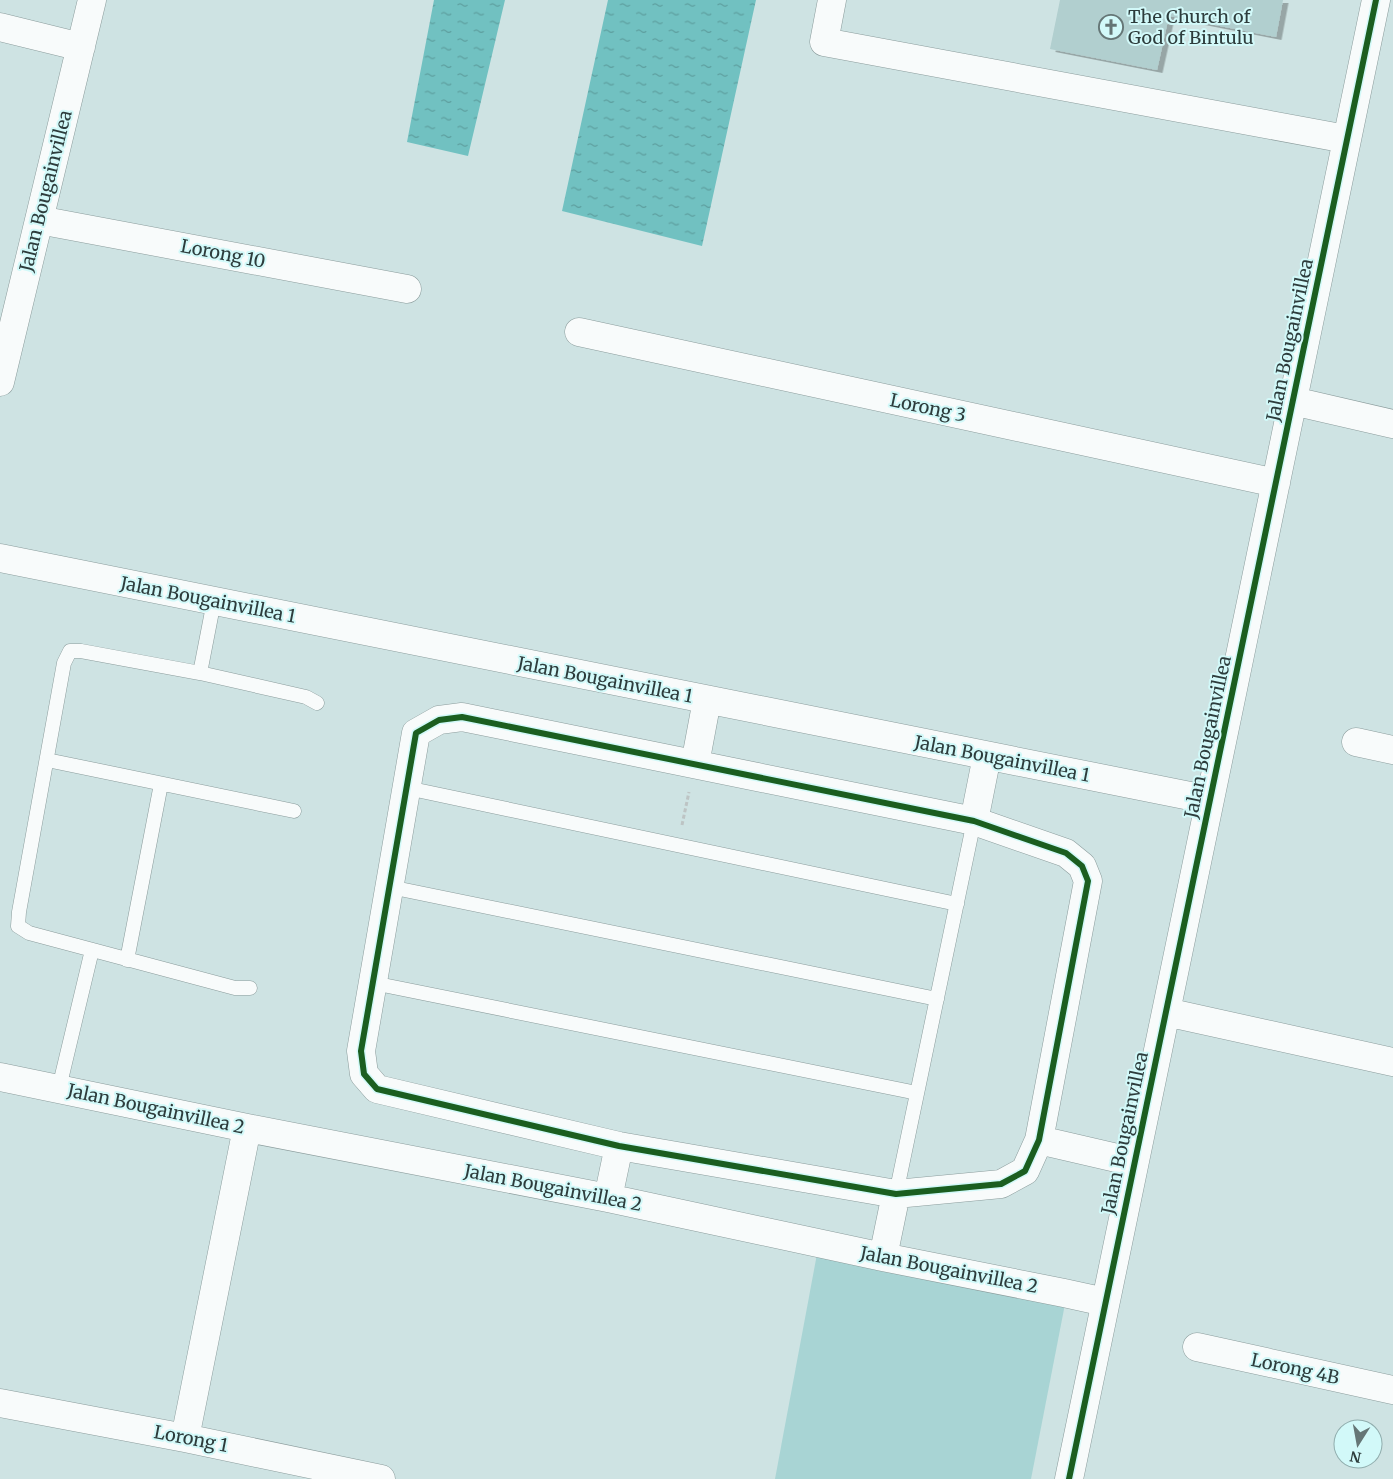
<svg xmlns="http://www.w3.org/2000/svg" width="1393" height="1479" viewBox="0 0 1393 1479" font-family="Merriweather,serif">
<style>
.grass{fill:#a8d4d4}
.water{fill:url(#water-ripples)}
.building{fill:#b1cfcf;filter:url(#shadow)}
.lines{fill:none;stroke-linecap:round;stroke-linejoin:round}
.service-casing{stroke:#8b9c9c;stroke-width:15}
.minor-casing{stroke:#8b9c9c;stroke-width:29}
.path{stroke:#bdc4c4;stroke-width:3;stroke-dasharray:4 2.5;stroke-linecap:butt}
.service{stroke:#f8fbfb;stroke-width:14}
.minor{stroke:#f8fbfb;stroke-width:28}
.cycleway-casing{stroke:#d2f9f9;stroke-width:9}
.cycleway{stroke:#1b5e20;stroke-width:6}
.labels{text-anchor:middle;stroke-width:4;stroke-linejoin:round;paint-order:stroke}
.poi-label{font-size:18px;fill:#2d3c3c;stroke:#d2f9f9;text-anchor:start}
.street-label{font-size:18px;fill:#2d3c3c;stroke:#d2f9f9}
</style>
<defs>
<pattern id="water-ripples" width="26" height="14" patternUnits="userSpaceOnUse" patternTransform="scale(1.25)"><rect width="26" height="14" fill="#71c1c1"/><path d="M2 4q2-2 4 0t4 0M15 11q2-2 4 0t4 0" fill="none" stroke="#5d9e9e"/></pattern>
<filter id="shadow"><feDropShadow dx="5.5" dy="3" stdDeviation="0" flood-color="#0004"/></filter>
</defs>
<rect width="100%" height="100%" fill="#cee3e3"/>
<path class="grass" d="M817 1254 1065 1304 1031 1479H775Z"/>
<path class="water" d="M434 0H505L468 156 407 142Z
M608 0H756L702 246 562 211Z"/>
<path class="building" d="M1060 0H1283L1276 37 1169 16 1157 70 1050 49Z"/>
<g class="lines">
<defs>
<path id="service" d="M200 673 214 601
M47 760 294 811
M407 788 957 904
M390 887 937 999
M127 960 161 784
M373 983 917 1093
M250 988H235L29 933 18 926 19 912 64 663 70 651H81L200 673 306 697 317 703
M59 1088 92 950
M896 1194 974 821"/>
<path id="minor" d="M832 0 824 42 1346 139
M0 27 81 47
M39 220 407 289
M579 332 1276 483
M0 382 92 0
M1293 401 1393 424
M0 558 1210 800
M462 717 974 821 1066 853 1082 866 1088 881 1039 1140 1025 1171 1001 1184 896 1194 619 1146 377 1089 364 1074 361 1051 416 733 439 720Z
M1356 742 1393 750
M695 764 707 700
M974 821 987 756
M1166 1012 1393 1062
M0 1077 247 1128 608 1198 883 1257 1064 1293 1105 1302
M1039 1140 1134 1162
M608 1198 619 1146
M883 1257 896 1194
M1197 1347 1393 1390
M0 1403 185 1438 381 1479
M185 1438 247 1128
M1069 1479 1376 0"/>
</defs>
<use href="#service" class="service-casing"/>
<use href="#minor" class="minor-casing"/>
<path class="path" d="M682 825 689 792"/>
<use href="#service" class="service"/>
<use href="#minor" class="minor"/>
<defs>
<path id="cycleway" d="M462 717 974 821 1066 853 1082 866 1088 881 1039 1140 1025 1171 1001 1184 896 1194 619 1146 377 1089 364 1074 361 1051 416 733 439 720Z
M1069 1479 1376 0"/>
</defs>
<use href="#cycleway" class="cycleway-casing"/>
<use href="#cycleway" class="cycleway"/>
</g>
<defs>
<symbol id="church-ring" viewBox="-11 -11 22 22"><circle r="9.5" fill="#d2f9f9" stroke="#657676" stroke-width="1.5"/><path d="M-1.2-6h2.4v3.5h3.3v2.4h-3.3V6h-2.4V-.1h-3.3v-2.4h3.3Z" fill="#657676"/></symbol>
</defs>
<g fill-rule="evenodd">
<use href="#church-ring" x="1097" y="13" width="28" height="28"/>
</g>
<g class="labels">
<g class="poi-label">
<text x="1128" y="23">The Church of<tspan x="1128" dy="21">God of Bintulu</tspan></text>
</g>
<g class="street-label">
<text transform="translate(46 191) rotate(-76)" y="6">Jalan Bougainvillea</text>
<text transform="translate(223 254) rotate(11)" y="6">Lorong 10</text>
<text transform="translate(1290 340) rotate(-78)" y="6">Jalan Bougainvillea</text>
<text transform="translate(928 408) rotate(12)" y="6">Lorong 3</text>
<text transform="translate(208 600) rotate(11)" y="6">Jalan Bougainvillea 1</text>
<text transform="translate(605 680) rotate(11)" y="6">Jalan Bougainvillea 1</text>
<text transform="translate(1208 737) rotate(-78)" y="6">Jalan Bougainvillea</text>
<text transform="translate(1002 759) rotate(11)" y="6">Jalan Bougainvillea 1</text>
<text transform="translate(156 1109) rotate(12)" y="6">Jalan Bougainvillea 2</text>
<text transform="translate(1125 1133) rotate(-78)" y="6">Jalan Bougainvillea</text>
<text transform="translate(553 1188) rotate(11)" y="6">Jalan Bougainvillea 2</text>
<text transform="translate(949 1270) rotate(11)" y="6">Jalan Bougainvillea 2</text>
<text transform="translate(1295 1369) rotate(12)" y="6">Lorong 4B</text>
<text transform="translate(191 1439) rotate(11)" y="6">Lorong 1</text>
</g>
</g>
<g transform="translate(1358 1444) rotate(191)"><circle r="24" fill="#d2f9f9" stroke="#90adad"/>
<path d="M0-4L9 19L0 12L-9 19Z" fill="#657676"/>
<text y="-8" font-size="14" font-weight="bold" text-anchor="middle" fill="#2d3c3c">N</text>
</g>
</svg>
